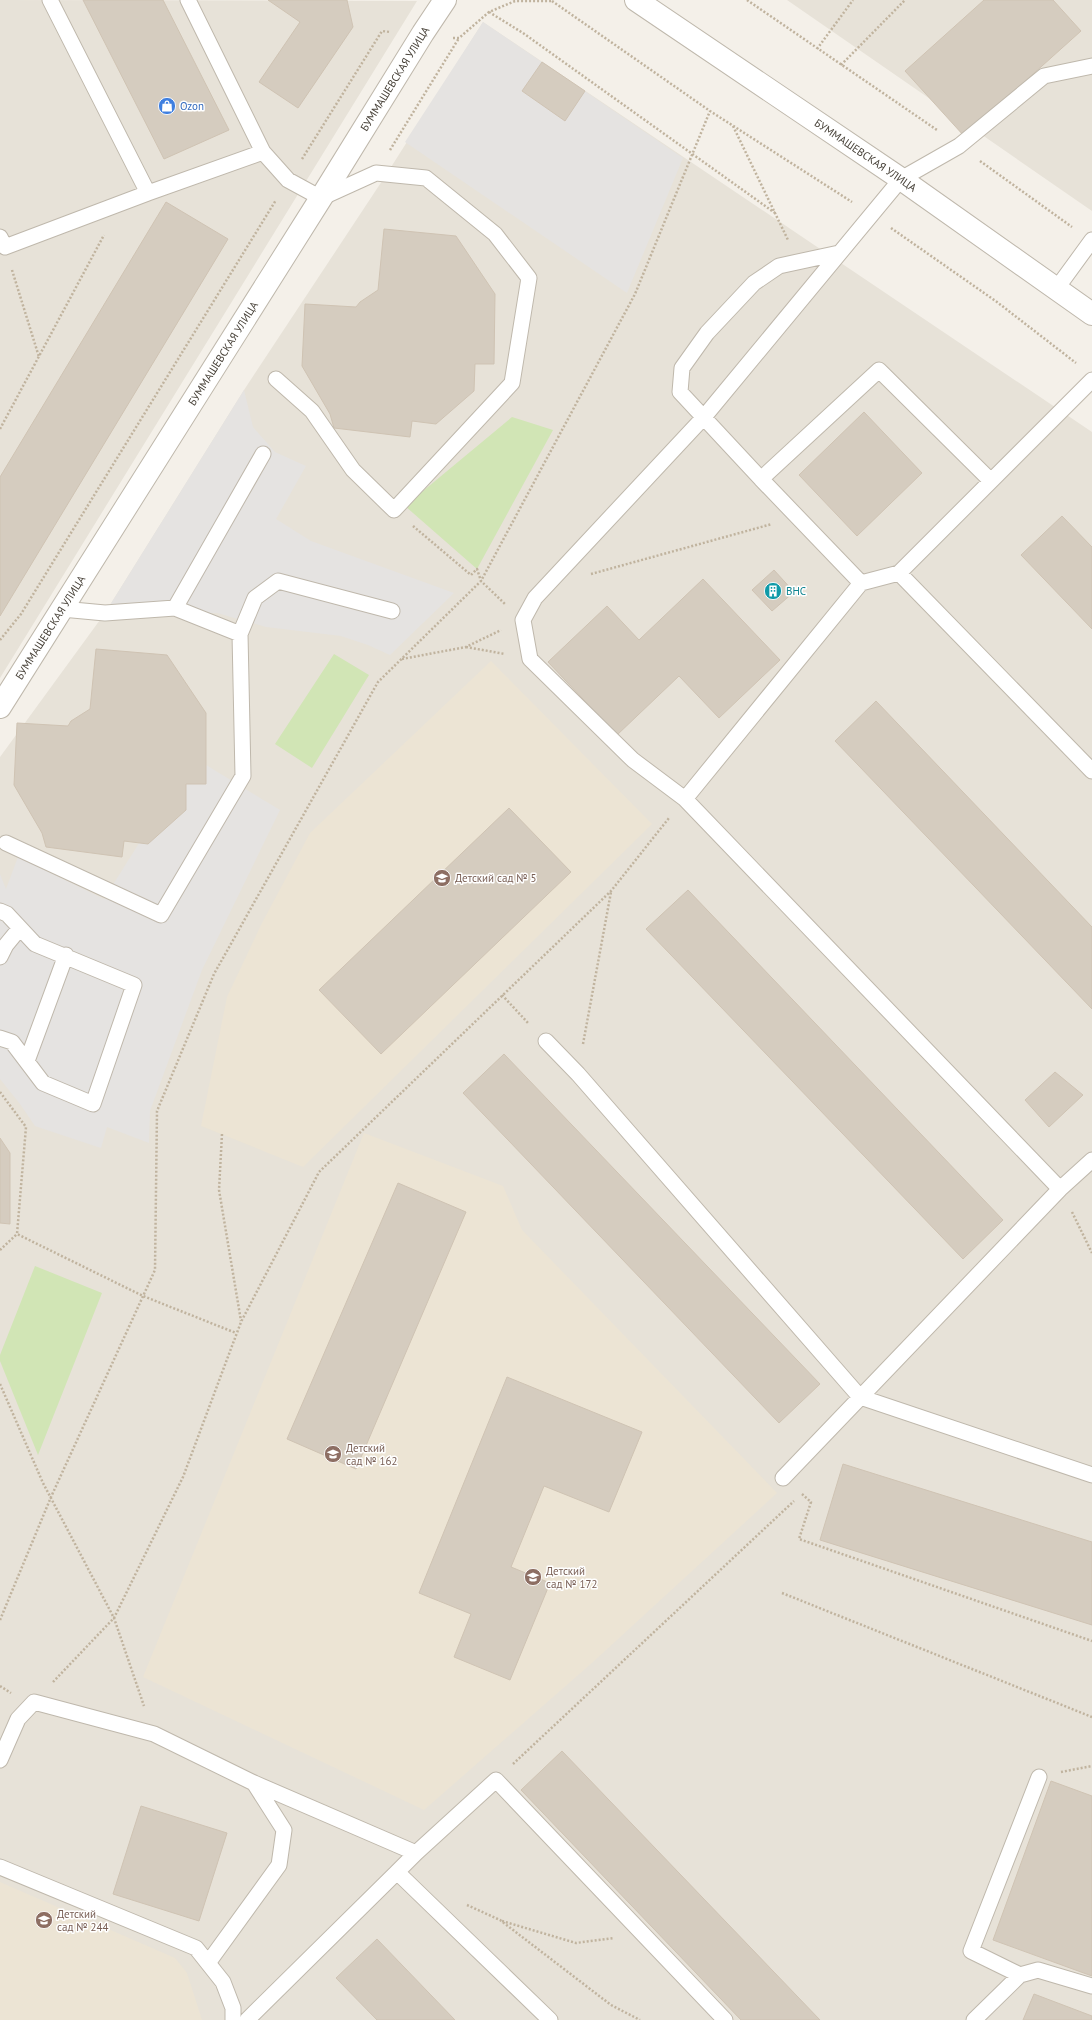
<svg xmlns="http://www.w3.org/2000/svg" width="1092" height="2020" viewBox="0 0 1092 2020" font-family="'PT Sans',sans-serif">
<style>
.residential{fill:#e7e2d8}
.education{fill:#ece4d4}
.green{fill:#d1e5b5}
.parking{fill:#e5e3e1}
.building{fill:#d5ccbf;stroke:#cfc3b3}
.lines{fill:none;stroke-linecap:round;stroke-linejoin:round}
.service-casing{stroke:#bfb8ac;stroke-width:17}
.minor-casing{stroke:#bfb8ac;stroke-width:24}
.path{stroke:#c0b39e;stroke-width:2.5;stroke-dasharray:2 2;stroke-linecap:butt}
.service{stroke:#fff;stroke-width:15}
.minor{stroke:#fff;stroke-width:22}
.labels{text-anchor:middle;stroke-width:3;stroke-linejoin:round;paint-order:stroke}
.street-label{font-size:11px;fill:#474138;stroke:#fff}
.shop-label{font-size:11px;fill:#366cbe;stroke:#fff;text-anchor:start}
.culture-label{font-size:11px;fill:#0d838f;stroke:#fff;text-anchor:start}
.education-label{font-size:11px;fill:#785e54;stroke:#fff;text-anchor:start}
</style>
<rect width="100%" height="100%" fill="#f4f0e9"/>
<path class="residential" d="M0 0 417 1 0 678Z
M787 0H1092V211Z
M483 22 1092 432V2020H0V757L105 613 244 390 386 175Z"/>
<path class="education" d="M491 661 652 824 303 1167 201 1126 227 997 262 923 310 833Z
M364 1133 503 1186 522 1230 777 1493 593 1662 424 1810 143 1677Z
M0 1882 175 1958 187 1973 202 2020H0Z"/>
<path class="green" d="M512 417 553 430 477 569 405 506Z
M334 654 369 675 312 768 275 744Z
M35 1266 102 1293 38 1455 0 1361V1355Z"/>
<path class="parking" d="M483 22 683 158 627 293 405 142Z
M244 390 253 427 275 452 306 466 276 519 311 541 454 593 390 655 368 645 341 636 266 627 217 613H105Z
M193 757 280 810 202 970 150 1111 149 1143 107 1127 101 1148 35 1126 20 1104 0 1079V874L6 889 18 857 104 899Z"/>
<path class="building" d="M83 0H163L229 130 164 159Z
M268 0H347L353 27 298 108 259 82 300 22Z
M984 0H1053L1081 31 964 136 905 71Z
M542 62 585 91 565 121 522 91Z
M166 202 228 239 0 616V477Z
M384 229 456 236 495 294 494 364H475L474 391 436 424 412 421 410 437 334 428 330 414 302 366 305 304 356 307 360 302 378 290Z
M864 412 922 473 857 536 799 475Z
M1062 516 1092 547V629L1021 555Z
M774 570 794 592 772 611 752 590Z
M703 579 780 660 719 718 679 676 617 735 548 662 607 606 639 640Z
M96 649 167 655 206 713V784H186V810L148 844 124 841 122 857 46 847 42 833 14 785 17 723 68 726 71 721 90 709Z
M876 701 1092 927V1009L835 741Z
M509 808 571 872 381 1054 319 990Z
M688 890 1003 1220 963 1259 646 929Z
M504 1054 820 1384 779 1423 463 1093Z
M1055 1072 1083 1095 1049 1127 1025 1100Z
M0 1138 10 1153V1224L0 1223Z
M398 1183 466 1212 356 1469 287 1439Z
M507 1377 642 1432 609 1512 544 1486 511 1567 550 1583 510 1680 454 1657 471 1614 419 1593Z
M843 1464 1092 1542V1625L820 1540Z
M562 1751 820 2020H741L521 1790Z
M1051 1781 1092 1796V1976L993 1940Z
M141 1806 227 1833 199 1921 113 1894Z
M377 1939 455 2020H377L336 1978Z
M1034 1994 1092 2016V2020H1023Z"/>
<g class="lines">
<defs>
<path id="service" d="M50 0 148 193 263 152
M188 0 263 152 288 180 321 198 376 173 426 178 495 234 529 278 512 383 394 510 353 470 312 411 276 379
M0 237 5 247 148 193
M1057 288 1092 240
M761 479 680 392 682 368 707 333 754 283 779 266 839 253
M899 573 1092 771
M861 583 761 479 879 370 991 481
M175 608 240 634
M62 609 105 613 175 608 263 454
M685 799 861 583 899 573 1092 380
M6 843 161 915 243 776 240 634 255 598 278 581 392 611
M0 911 7 914 35 944 134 985 93 1104 43 1083 12 1042 0 1038
M0 957 6 945 20 928
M546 1041 578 1074 860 1397 1092 1475
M27 1061 66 955
M1060 1189 685 799 633 760 530 659 523 620 535 598 704 417 901 179 959 146 1044 76 1092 66
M783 1478 1060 1189 1092 1160
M0 1760 18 1719 34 1702 154 1734 254 1783 284 1830 279 1865 208 1963
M254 1783 416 1853
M0 1867 196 1948 223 1982 233 2008V2020
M1020 1975 971 1951 1039 1777
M247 2020 397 1872
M550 2020 397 1872 416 1853 496 1780 725 2020
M974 2020 1020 1975 1038 1970 1092 1986"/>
<g id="minor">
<path id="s1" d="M636 0 901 179 1092 314"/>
<path id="s2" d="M0 707 321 198 423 33 445 0"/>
</g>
</defs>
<use href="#service" class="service-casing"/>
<use href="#minor" class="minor-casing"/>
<path class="path" d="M747 0 937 130
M552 1 710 111 852 202
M489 12 523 33 775 213
M453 38H459L489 12 515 1H552
M817 49 853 0
M841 65 905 0
M733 126 788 240
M390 150 459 38
M302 159 382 31 390 32
M980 161 1072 227
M891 228 997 302 1076 363
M12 270 39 357
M0 429 104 235
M413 526 471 575 477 569 481 581 505 604
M591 574 772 524
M0 640 21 614 276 200
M466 647 505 654
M402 659 466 647 501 630
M502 995 529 1024
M583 1044 611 892
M0 1092 26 1127 17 1234 143 1296 236 1333
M222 1134 219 1190 241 1321
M1072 1212 1092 1253
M0 1250 17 1234
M0 1384 43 1483 114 1618 144 1706
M802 1494 811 1502 799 1539 1092 1641
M782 1593 1092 1717
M0 1620 51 1497 155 1270 157 1111 214 974 378 682 481 581 635 294 710 111
M53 1682 114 1618 183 1477 241 1322 319 1172 611 891 669 818
M0 1686 11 1693
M513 1764 794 1501
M1061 1772 1092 1766
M467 1905 500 1920 611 2005 640 2020
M502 1921 576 1943 614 1938"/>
<use href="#service" class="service"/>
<use href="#minor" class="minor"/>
</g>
<defs>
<symbol id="shop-disc" viewBox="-11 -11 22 22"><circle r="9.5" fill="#3f7fe0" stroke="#fff"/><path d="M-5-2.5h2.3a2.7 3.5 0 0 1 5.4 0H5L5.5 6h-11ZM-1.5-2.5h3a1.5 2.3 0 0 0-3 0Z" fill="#fff"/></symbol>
<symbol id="building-disc" viewBox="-11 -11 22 22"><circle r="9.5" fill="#0f9aa8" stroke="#fff"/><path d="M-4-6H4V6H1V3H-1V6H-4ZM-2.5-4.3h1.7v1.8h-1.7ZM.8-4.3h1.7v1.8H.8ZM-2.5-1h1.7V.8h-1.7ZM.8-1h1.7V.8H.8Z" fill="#fff"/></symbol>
<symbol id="school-disc" viewBox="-11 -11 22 22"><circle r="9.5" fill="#8d6e63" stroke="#fff"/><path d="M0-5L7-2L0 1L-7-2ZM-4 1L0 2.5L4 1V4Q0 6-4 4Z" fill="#fff"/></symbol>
</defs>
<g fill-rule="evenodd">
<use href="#shop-disc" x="157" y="96" width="20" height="20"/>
<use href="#building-disc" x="763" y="581" width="20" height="20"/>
<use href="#school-disc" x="432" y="868" width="20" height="20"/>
<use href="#school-disc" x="323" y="1444" width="20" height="20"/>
<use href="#school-disc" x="523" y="1567" width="20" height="20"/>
<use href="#school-disc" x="34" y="1910" width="20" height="20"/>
</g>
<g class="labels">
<g class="street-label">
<text dy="4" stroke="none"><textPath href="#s2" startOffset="742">БУММАШЕВСКАЯ УЛИЦА</textPath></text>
<text dy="4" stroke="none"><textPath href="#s1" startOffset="277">БУММАШЕВСКАЯ УЛИЦА</textPath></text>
<text dy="4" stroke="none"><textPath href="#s2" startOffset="418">БУММАШЕВСКАЯ УЛИЦА</textPath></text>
<text dy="4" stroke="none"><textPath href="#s2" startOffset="94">БУММАШЕВСКАЯ УЛИЦА</textPath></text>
</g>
<g class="shop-label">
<text x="180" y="110">Ozon</text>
</g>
<g class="culture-label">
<text x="786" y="595">ВНС</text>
</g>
<g class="education-label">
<text x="455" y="882">Детский сад № 5</text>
<text x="346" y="1452">Детский<tspan x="346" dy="13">сад № 162</tspan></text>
<text x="546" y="1575">Детский<tspan x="546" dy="13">сад № 172</tspan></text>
<text x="57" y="1918">Детский<tspan x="57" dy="13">сад № 244</tspan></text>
</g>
</g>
</svg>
